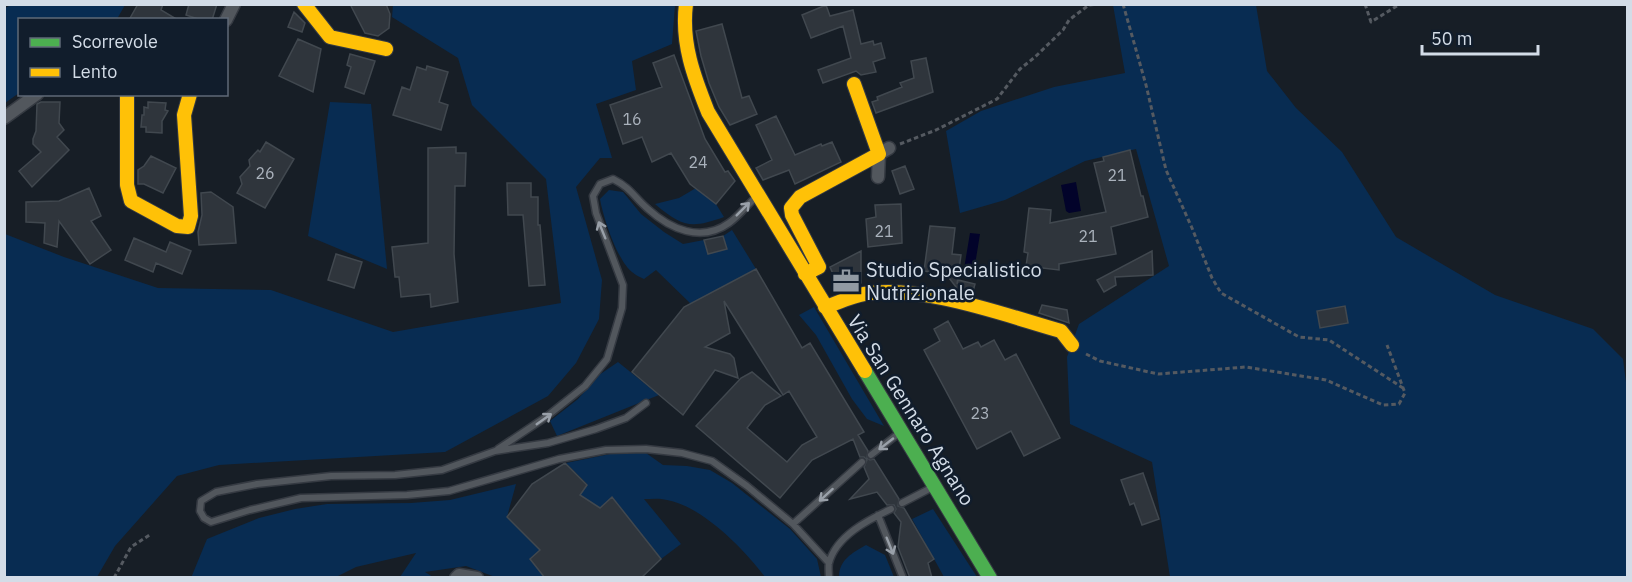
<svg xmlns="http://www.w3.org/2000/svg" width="1632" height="582" viewBox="0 0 1632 582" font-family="'IBM Plex Sans',sans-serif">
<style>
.green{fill:#082c52}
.water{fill:#02032a}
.building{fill:#2f353c;stroke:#41484f;stroke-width:1.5}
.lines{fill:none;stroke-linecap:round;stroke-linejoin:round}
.lane-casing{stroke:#353a42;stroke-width:9}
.street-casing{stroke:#353a42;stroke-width:15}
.fast-casing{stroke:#353a42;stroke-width:16}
.slow-casing{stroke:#353a42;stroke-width:16}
.path{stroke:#555a61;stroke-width:3;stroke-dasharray:4.5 3;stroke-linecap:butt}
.lane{stroke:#52575d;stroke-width:6}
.street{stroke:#52575d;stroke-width:12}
.fast{stroke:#4caf50;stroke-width:14}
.slow{stroke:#ffc107;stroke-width:14}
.oneway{stroke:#99a0a9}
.labels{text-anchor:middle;stroke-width:5;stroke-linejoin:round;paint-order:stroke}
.number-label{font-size:16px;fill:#aab2bc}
.poi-label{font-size:20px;fill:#d3dce7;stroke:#111d2c;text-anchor:start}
.street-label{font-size:20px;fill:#d3dce7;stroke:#111d2c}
</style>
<rect width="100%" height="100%" fill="#171e26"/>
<path class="green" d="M11 5V4L125 5 117 19 20 20 19 93 5 103V8Z
M393 5H675L672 44 632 61 636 90 596 104 612 158H600L576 187 602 280 599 319 576 363 548 396 445 452 219 465 177 476 115 546 97 577H5V234L64 257 158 288 271 290 393 332 561 303 546 179 472 105 458 58 392 17Z
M1113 5H1256L1267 71 1296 108 1342 152 1396 237 1495 295 1593 329 1623 359 1628 398 1627 577H1170L1152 462 1070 424 1067 357 1079 324 1169 266 1136 149 1085 161 1005 200 960 213 946 131 981 111 1054 87 1125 73Z
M330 102 371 104 387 269 308 236Z
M696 188 716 204 724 217C691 229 682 227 655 204L679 198Z
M609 190 623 192 641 214 664 232 683 244 704 240 726 249 723 236 732 230 756 269 691 304 656 270 644 279C640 277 635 275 632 272 617 260 603 217 600 199Z
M814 307 884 426 867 419 852 399 816 335 799 315Z
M618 362 659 395 557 436 550 421 578 399 599 375Z
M615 453H646L663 465 687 466 710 470 732 483 790 529 817 559 821 577H765C745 550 702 506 667 500 660 498 651 499 644 499L681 544 661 559 612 497 600 508 580 495 587 484 566 463Z
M516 484 507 517 528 538 546 544 530 559 544 577H495L466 566 425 572 433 577H400L416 553 356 567 336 577 191 578 207 539 259 518 295 509 327 504 411 503 450 500Z
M933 509 977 577H944L912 519Z
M866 545 885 555 894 577H839C839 560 852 553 866 545Z"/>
<path class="water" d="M1076 182 1081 211 1069 213 1066 211 1061 185Z
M970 233 980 234 974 271 964 269Z"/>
<path class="building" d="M138 4H163L161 10 178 20H129Z
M189 4H217L212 20H201L186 15Z
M350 4H386L390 14 389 28 378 36 365 33Z
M826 5 830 16 853 10 861 44 873 41 874 45 881 43 885 58 873 62 876 72 861 75 856 71 823 83 818 70 851 58 843 26 811 38 802 15Z
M294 12 305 23 302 32 288 27Z
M722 24 742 98 749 96 757 114 730 125 719 107 709 83 701 56 696 31Z
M298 39 321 49 313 92 279 76Z
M350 54 375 61 364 94 345 87 351 67 347 65Z
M674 55 705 139 725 172 728 171 735 181 716 204 690 184 671 153 652 162 642 137 623 144 610 105 662 87 653 63Z
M926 58 933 92 876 113 872 102 878 100 877 97 902 87 900 83 914 78 911 61Z
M427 66 448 72 439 102 448 105 441 130 393 115 402 87 410 90 417 67 426 70Z
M41 102H60L59 123 64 130 57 137 69 150 32 187 19 171 41 152 33 144V139L36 131 37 104Z
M148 102 166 103 165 110 168 111 162 121V133L146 132V127H141L142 115H144V107L148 108Z
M776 116 795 155 821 144 822 146 832 142 841 162 795 184 789 170 763 180 756 168 772 160 756 125Z
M266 142 294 159 265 208 237 193 242 184 240 177 250 166 249 160 258 150 260 152Z
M456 147V153H466L465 186H455L454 254 458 302 431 307 430 294 401 297 399 277H395L392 247 428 243V148Z
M1130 150 1141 196H1143L1148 217 1111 227 1116 254 1059 264V270L1026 266 1028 253 1024 252 1029 208 1051 210 1050 223 1106 212 1094 163 1104 161 1103 157Z
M151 156 176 168 163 193 144 184H138V170L144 166Z
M905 166 914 189 900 194 892 171Z
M507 183H531V197H538V225H540L545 285 529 286 523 215H508Z
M89 188 101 216 91 221 111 250 90 264 59 221 57 247 44 243 45 223 26 222V202L59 201Z
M211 192 233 207 236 243 199 245 198 232 202 215 201 193Z
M901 204 902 243 868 247 866 219 876 217 875 205Z
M930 226 955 228 952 254 961 255 957 284 958 280 975 284 972 295 955 291 956 287 946 274 924 271Z
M723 236 727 249 708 254 704 240Z
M134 238 166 252 170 242 191 251 182 274 156 263 153 272 125 260Z
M861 251V283L840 290 830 267Z
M1152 251 1153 275 1115 277 1116 285 1104 292 1097 280Z
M336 254 362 262 354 288 328 280Z
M756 269 802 348 810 343 864 432 858 435 868 451 867 458 870 460 874 459 899 499 898 506 904 508 934 559 928 563 932 578H910L898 547 901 522 894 513 896 509 894 505H887L877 492 850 499 869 479 864 467 867 460 864 457H860L853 439 812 460 780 498 696 426 741 378 752 372 781 396 765 405 747 428 787 462 802 445 817 437 789 391 783 395 724 301 730 333 705 347 730 354 734 358 738 378 715 370 683 415 632 372 684 307Z
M1042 305 1067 310 1069 323 1039 313Z
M1345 306 1348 323 1320 328 1317 311Z
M948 321 963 349 978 342 981 347 994 340 1005 360 1016 354 1060 438 1024 456 1011 431 977 449 924 350 940 341 934 329Z
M565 463 587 485 580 495 600 508 612 497 661 559 641 578H545L530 559 540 550 507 517 532 484Z
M1143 473 1159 519 1142 525 1134 503 1130 505 1121 480Z"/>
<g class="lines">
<defs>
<path id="lane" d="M646 403 626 418 596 429 548 443 495 451 442 470 395 475 331 476 257 484 216 492 201 501 200 511 204 518 211 522 250 510 301 498 407 495 449 491 559 459 606 450 646 449 682 453 712 461 747 486 793 524 829 563
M498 449 546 417 585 386 607 359 622 308 623 285 596 213 593 196 600 184 613 179C631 188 634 197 648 209 670 229 701 243 729 223 739 216 747 205 756 197
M871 455 898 434
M902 503 933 487
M878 515 903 578
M793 524 862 462
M829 578C829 573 828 567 829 563 836 536 868 520 891 509"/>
<path id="street" d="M226 20 234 4
M4 118 37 94
M878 177 879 154 889 148
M456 578 459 575 477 578"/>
<path id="fast" d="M865 371 990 578"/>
<path id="slow" d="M304 4 330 37 386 49
M686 4C681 43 694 77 708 112L865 371
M127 94V185L131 201 177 226 188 227 191 216 184 115 190 94
M805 274 819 267 792 215 791 208 800 197 879 154 854 84
M825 307C838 303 851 296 864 294 922 284 1004 315 1061 331L1072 345"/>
</defs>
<use href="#lane" class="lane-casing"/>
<use href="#street" class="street-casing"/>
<use href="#fast" class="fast-casing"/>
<use href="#slow" class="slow-casing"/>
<path class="path" d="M1123 4 1146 85 1166 170 1192 228 1212 278 1221 293 1299 337 1329 340 1403 388
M1365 4 1371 22 1400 4
M1443 4H1468
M900 144 936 130 997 99 1020 69 1035 57 1063 30 1069 20 1089 5 1097 4
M1086 354 1100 361 1158 374 1246 367 1326 380 1383 405 1399 404 1405 393 1387 345
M114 578 131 547 151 534"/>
<use href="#lane" class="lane"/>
<use href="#street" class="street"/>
<use href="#fast" class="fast"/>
<use href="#slow" class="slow"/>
</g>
<defs><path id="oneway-shaft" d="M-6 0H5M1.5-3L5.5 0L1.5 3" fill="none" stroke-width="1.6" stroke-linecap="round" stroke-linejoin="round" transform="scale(1.5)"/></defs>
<g class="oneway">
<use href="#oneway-shaft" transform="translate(743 209) rotate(-45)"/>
<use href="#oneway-shaft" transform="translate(602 230) rotate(-112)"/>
<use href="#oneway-shaft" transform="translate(544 419) rotate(-35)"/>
<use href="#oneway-shaft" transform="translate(886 444) rotate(142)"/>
<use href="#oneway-shaft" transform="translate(826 495) rotate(138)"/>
<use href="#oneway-shaft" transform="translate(890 546) rotate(68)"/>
</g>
<defs>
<symbol id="office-bare" viewBox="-9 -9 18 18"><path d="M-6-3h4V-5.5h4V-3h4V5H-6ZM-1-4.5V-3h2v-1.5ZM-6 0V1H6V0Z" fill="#919aa3" stroke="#111d2c" stroke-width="2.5" paint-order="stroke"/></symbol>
</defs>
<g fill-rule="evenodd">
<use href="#office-bare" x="827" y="262" width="38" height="38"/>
</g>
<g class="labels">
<g class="number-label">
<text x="632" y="125">16</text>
<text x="698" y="168">24</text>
<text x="265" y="179">26</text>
<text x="1117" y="181">21</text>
<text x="884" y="237">21</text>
<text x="1088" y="242">21</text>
<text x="980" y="419">23</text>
</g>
<g class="poi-label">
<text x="866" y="277">Studio Specialistico<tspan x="866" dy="23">Nutrizionale</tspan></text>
</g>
<g class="street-label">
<text transform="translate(911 410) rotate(58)" y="7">Via San Gennaro Agnano</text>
</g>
</g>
<rect width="1632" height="582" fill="none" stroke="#d3dce7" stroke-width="12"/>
<rect x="18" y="18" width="210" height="78" fill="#111d2c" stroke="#5f6977" stroke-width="1.5"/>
<rect x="30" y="38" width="30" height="9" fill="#4caf50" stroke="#5f6977" stroke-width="1.5"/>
<text x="72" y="48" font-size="18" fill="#d3dce7">Scorrevole</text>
<rect x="30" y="68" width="30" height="9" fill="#ffc107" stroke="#5f6977" stroke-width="1.5"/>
<text x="72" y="78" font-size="18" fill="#d3dce7">Lento</text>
<path d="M1422 45v9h116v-9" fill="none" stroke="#d3dce7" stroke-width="3"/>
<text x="1431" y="45" font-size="18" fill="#d3dce7" stroke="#111d2c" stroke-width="4.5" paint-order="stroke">50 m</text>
</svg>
